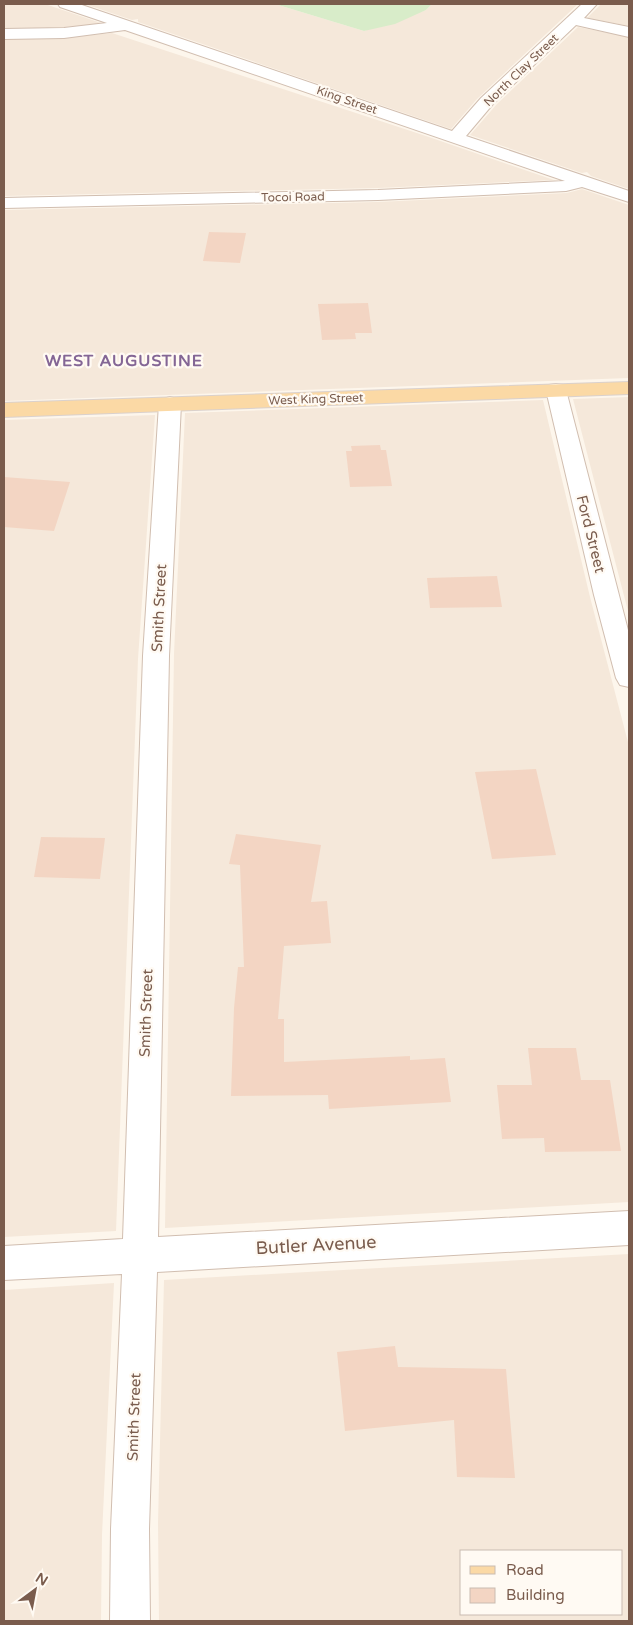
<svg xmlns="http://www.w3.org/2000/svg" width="633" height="1625" viewBox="0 0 633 1625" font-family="'Varela Round',sans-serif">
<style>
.residential{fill:#f5e8da;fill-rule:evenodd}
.green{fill:#d8ecc9}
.building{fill:#f3d5c3}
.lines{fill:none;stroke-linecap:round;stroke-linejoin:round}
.minor-casing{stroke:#d1beb0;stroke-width:2}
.major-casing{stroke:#dad1cd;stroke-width:2}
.minor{fill:#fff;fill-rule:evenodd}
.major{fill:#fbd9a5;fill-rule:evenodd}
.labels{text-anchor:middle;stroke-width:4.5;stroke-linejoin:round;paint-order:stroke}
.far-street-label{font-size:12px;fill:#7a5c4d;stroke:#fffaf3}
.street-label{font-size:15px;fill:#7a5c4d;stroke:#fffaf3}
.far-district-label{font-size:16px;font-weight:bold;letter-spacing:1px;fill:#846695;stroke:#fffaf3}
.near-street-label{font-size:18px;fill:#7a5c4d;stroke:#fffaf3}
</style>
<rect width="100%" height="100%" fill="#fdf6ec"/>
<path class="residential" d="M4 4H45L104 24 66 27 4 29Z
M85 4H275L364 31 426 10 432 4H578L477 99 451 129 138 22V19L132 20Z
M601 4H629V26L587 18Z
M578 27 629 37V189L591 176 587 172 582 173 470 135 497 104Z
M112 33 426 136 554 180 378 188 4 196V39L62 38Z
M582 189 629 205V378L4 401V210L377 202 567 193Z
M629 397V615L573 399Z
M543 400 590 597 629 746V1202L165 1228 174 654 185 413Z
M155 415 138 659 116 1231 4 1237V420Z
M629 1254V1621H159L158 1523 164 1280ZM462 1551H622V1614H462Z
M114 1283 102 1535 101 1621H4V1290Z"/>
<path class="green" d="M275 4H432L426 10 395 24 364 31Z"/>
<path class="building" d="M209 232 246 233 240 263 203 261Z
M368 303 372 333H355L356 339 322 340 318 304Z
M380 445 381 450H386L392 486 350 487 346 451H352L351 446Z
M4 477 70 482 54 531 4 527Z
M497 576 502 607 430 608 427 578Z
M536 769 556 855 492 859 475 772Z
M236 834 321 845 311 902 327 901 331 943 284 946 278 1019H284V1062L410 1056V1060L445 1058 451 1102 329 1109 328 1095 231 1096 234 1008 238 967H244L240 865 229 864Z
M41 837 105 838 100 879 34 877Z
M528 1048H576L581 1080H610L621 1151 545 1152 544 1138 502 1139 497 1085H532Z
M395 1346 398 1367 506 1369 515 1478 457 1477 454 1420 345 1431 337 1352Z"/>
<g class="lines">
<defs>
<path id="minor" d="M58 4H79L452 131 481 98 582 4H597L584 18 629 27V37L576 25 493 104 466 136 629 191V202L582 187 566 191 378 200 4 208V198L378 190 565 181 125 30 64 38 4 39V29L64 28 107 23 60 7Z
M556 384 563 385 566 390 629 634V687L620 685 616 678 594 595 546 390 549 385Z
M170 397 177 399 181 404 169 656 158 1237 629 1211V1245L157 1272 149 1529 150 1621H110L111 1529 122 1274 4 1280V1246L123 1239 143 656 159 404 163 399Z"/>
<path id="major" d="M629 382V394L4 417V403Z"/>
</defs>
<use href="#minor" class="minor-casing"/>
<use href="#major" class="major-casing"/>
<use href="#minor" class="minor"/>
<use href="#major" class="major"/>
</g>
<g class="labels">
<g class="far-street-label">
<text transform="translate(521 70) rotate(-44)" y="4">North Clay Street</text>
<text transform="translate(347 100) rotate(19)" y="4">King Street</text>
<text transform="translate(293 197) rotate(-1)" y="4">Tocoi Road</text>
<text transform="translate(316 399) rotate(-2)" y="4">West King Street</text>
</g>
<g class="street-label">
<text transform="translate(591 534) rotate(76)" y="5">Ford Street</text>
<text transform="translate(159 608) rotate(-87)" y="5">Smith Street</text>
<text transform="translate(146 1013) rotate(-88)" y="5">Smith Street</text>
<text transform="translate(134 1417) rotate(-88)" y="5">Smith Street</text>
</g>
<g class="far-district-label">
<text x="124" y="366">WEST AUGUSTINE</text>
</g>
<g class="near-street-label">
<text transform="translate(316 1245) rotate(-3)" y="6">Butler Avenue</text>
</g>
</g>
<rect width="633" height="1625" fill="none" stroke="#7a5c4d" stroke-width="10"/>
<rect x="460" y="1550" width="162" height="65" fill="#fffaf3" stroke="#cabbb1"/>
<rect x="470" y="1566" width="25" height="8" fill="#fbd9a5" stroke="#cabbb1"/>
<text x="506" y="1575" font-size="15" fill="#7a5c4d">Road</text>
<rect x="470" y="1588" width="25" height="15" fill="#f3d5c3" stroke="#cabbb1"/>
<text x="506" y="1600" font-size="15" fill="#7a5c4d">Building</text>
<g transform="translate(35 1590) rotate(32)" stroke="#fffaf3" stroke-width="4" paint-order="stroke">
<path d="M0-4L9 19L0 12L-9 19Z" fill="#7a5c4d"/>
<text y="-8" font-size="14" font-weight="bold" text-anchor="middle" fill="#7a5c4d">N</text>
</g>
</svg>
